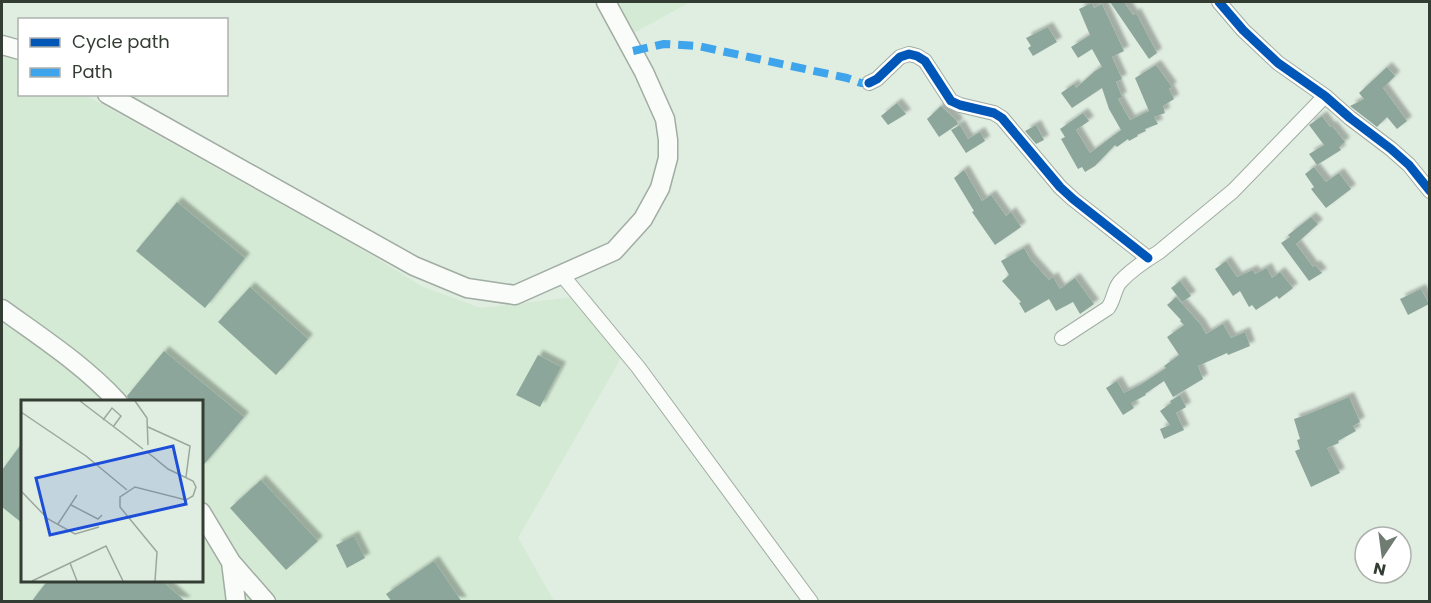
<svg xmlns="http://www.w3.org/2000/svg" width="1431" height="603" viewBox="0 0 1431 603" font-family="Poppins,sans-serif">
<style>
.built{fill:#d4ead5;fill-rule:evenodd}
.building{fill:#8da69b;filter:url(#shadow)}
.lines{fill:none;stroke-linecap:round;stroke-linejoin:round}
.minor-casing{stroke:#a1aca2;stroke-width:16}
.major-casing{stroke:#a1aca2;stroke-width:21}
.minor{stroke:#fafcfa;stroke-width:14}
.major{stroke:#fafcfa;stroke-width:18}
.quiet{stroke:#3ea4eb;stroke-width:8;stroke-dasharray:15 8;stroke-linecap:butt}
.cycleway-casing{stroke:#fff;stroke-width:13}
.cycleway{stroke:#0057b8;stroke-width:9}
.inset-road{fill:none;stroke:#9ba79c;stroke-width:1.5}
.view{fill:#1d4ed8;fill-opacity:0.15;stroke:#1d4ed8;stroke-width:3}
.inset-edge{fill:none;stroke:#343d34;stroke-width:3}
</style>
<defs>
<filter id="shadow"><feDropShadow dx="5" dy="-5" stdDeviation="1.5" flood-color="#0004"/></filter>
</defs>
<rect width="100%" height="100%" fill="#e0ede1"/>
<path class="built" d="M616 2H690L632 34Z
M2 56 19 60 20 94 85 95 358 247 423 287 481 308 590 295 629 344 518 538 554 601H2ZM22 402H201V580H22Z"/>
<path class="building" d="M1110 2H1124L1133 15 1136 13 1157 53 1149 59Z
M1092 3 1094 8 1102 4 1124 51 1112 57 1122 79 1116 82 1122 97 1118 99 1130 120 1149 111 1135 78 1156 65 1172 87 1169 89 1174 99 1163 106 1165 113 1154 117 1158 124 1145 129 1146 131 1137 135 1138 136 1129 141 1128 139 1117 147 1115 145 1095 166 1085 172 1082 167 1078 169 1061 139 1065 137 1060 129 1083 113 1089 121 1076 130 1090 153 1121 130 1109 109 1102 88 1072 108 1061 93 1074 84 1076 88 1095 71 1102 67 1092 49 1078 58 1071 47 1090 35 1079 9Z
M1048 27 1057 42 1033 56 1028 48 1031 46 1026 38Z
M1387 67 1395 76 1383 88 1407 121 1397 129 1387 117 1377 127 1350 106 1364 99 1359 93Z
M897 103 906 114 888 125 881 116Z
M941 106 956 120 958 124 939 137 927 119Z
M1322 116 1330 127 1332 126 1345 142 1339 147 1341 150 1317 165 1309 154 1324 145 1309 125Z
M960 125 968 139 980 132 985 141 966 153 951 130Z
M1036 125 1044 140 1036 144 1025 131Z
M1314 167 1326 182 1339 173 1351 189 1326 208 1311 189 1314 187 1305 174Z
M964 170 982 201 991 195 1006 216 1011 212 1021 227 995 245 972 212 974 211 954 178Z
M177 202 245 258 205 308 136 251Z
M1311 217 1318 224 1296 244 1313 267 1315 265 1322 273 1309 281 1281 243 1290 237 1288 235Z
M1024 248 1030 259 1049 280 1053 277 1060 289 1075 278 1094 304 1080 314 1073 302 1056 311 1049 299 1025 313 1019 303 1021 302 1002 281 1009 275 1001 261Z
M1226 261 1237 277 1253 270 1255 274 1267 268 1272 278 1280 272 1293 288 1279 299 1277 296 1256 310 1252 305 1249 307 1240 291 1233 296 1215 269Z
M1180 281 1191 296 1182 302 1171 288Z
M250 287 308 339 276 375 218 322Z
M1421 289 1429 304 1408 315 1400 299Z
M1176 297 1201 325 1206 334 1223 324 1231 338 1245 332 1250 346 1228 355 1227 353 1198 366 1203 379 1173 397 1164 381 1145 394 1146 395 1131 403 1134 408 1123 415 1106 388 1117 381 1124 393 1140 385 1166 368 1164 366 1179 355 1167 337 1184 325 1180 321 1181 320 1167 305Z
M164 351 244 417 201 468V402H129L127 396Z
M538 355 561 367 540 407 516 395Z
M1180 395 1186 407 1176 413 1184 430 1164 439 1160 429 1170 425 1160 411 1171 403 1170 401Z
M1349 397 1360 422 1353 426 1356 431 1338 441 1339 443 1327 448 1340 473 1311 487 1295 451 1300 449 1297 440 1300 439 1294 419 1306 415Z
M22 443V523L2 507V470Z
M261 480 318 541 286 570 230 508Z
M354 536 365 558 347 568 336 545Z
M434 561 462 602H392L386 594Z
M48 580H161L186 602H31Z"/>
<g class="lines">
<defs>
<path id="minor" d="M1219 2 1243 30 1278 63 1325 96 1350 118 1391 149 1409 165 1430 191
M869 83 877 79 900 57 909 54 917 56 925 61 951 101 960 105 994 113 1002 118 1060 187 1073 199 1148 258
M562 275 638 367 811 602
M1062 338 1108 308C1114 300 1114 289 1120 282 1130 271 1146 260 1159 252L1233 191 1325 96"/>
<path id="major" d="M2 45 20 50
M107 94 414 266 467 288 515 295 614 251 643 219 660 188 668 158V140L665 119 644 72 606 2
M2 309C42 338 84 365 118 402
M201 512 231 562 266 602
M231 562 236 602"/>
</defs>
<use href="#minor" class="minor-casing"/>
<use href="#major" class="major-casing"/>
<use href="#minor" class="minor"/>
<use href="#major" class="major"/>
<path class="quiet" d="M633 51 664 44 698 46 847 78 861 83H869"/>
<defs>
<path id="cycleway" d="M1219 2 1243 30 1278 63 1325 96 1350 118 1391 149 1409 165 1430 191
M869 83 877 79 900 57 909 54 917 56 925 61 951 101 960 105 994 113 1002 118 1060 187 1073 199 1148 258"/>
</defs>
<use href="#cycleway" class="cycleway-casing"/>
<use href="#cycleway" class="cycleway"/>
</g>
<g transform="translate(21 400)">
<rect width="182" height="182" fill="#e0ede1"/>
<path class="inset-road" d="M59 1 122 49M114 1 126 18 127 45M0 12 65 56 106 90M82 20 91 8 100 16 92 27M127 27 169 46 165 77M125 51 147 69 172 81 175 87 172 96 165 100 114 87 99 97V107L136 152 134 181M0 91 27 119 54 134 78 127M50 105 77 119 81 115M37 124 56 95M49 163 56 181M11 181 85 146 102 181"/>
<path class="view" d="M152 46 165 104 29 135 15 78Z"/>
<rect width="182" height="182" class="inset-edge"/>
</g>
<rect width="1431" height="603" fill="none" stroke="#343d34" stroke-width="6"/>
<rect x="18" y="18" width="210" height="78" fill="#ffffff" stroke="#aeb1ae" stroke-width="1.5"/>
<rect x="30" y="38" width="30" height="9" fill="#0057b8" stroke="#aeb1ae" stroke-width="1.5"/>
<text x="72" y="48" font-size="18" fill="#343d34">Cycle path</text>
<rect x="30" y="68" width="30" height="9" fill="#3ea4eb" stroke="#aeb1ae" stroke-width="1.5"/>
<text x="72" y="78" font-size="18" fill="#343d34">Path</text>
<g transform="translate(1383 555) rotate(193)"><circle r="28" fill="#ffffff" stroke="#aeb1ae" stroke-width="1.5"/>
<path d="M0-4.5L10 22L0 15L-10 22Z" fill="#707b71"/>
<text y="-9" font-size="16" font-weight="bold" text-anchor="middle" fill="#343d34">N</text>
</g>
</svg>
